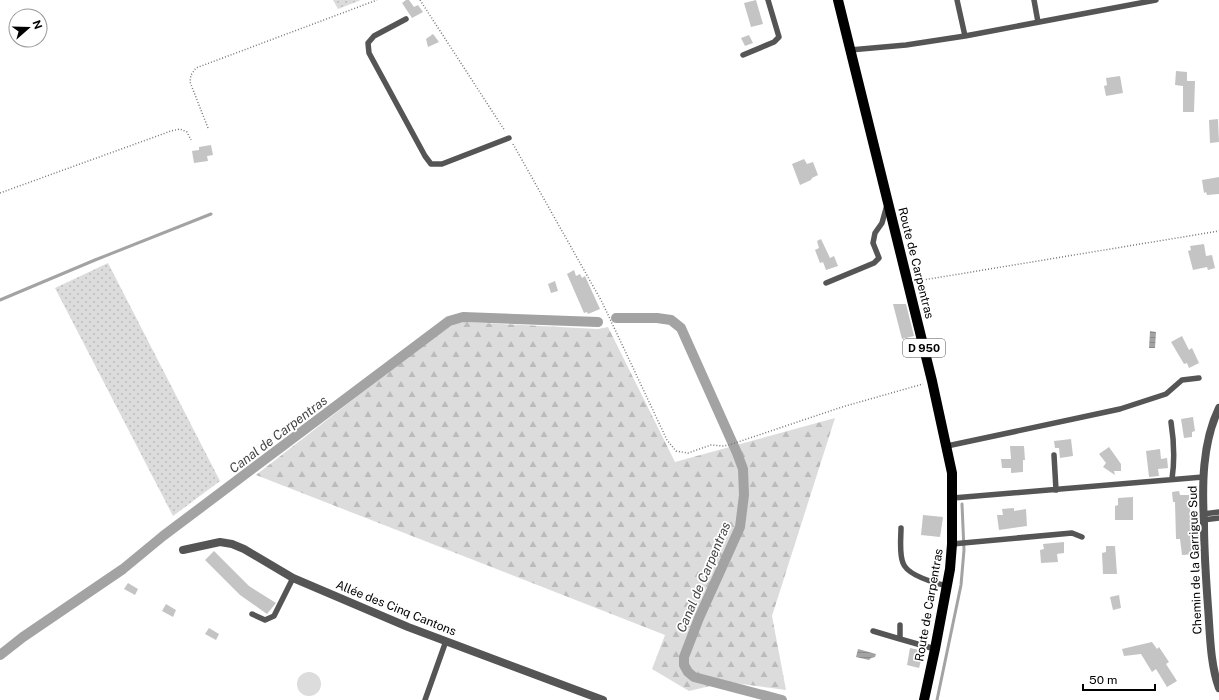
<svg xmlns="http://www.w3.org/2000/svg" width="1219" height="700" viewBox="0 0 1219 700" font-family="'Public Sans',sans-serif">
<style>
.grass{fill:url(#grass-dots)}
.forest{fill:url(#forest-firs)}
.garden{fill:#dcdcdc}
.water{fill:url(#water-rules)}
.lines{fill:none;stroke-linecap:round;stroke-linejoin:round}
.stream{stroke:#a3a3a3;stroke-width:3}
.canal{stroke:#a3a3a3;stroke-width:10}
.building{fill:#c4c4c4}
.path{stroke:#777;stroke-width:1.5;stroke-dasharray:1 2;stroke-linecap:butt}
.service{stroke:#555;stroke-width:5.5}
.minor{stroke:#555;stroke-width:8}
.primary{stroke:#000;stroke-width:10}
.labels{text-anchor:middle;stroke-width:3.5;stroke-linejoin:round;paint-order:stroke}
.shield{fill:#fff;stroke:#4c4c4c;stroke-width:1}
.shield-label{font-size:11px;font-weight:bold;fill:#000}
.street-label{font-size:12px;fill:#000;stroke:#fff}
.water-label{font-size:13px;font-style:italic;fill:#444;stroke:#fff}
</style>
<defs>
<pattern id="grass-dots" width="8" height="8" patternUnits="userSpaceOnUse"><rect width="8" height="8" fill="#dcdcdc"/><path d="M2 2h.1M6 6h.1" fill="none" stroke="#bbb" stroke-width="1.8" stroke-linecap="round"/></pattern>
<pattern id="forest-firs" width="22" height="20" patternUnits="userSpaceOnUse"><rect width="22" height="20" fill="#dcdcdc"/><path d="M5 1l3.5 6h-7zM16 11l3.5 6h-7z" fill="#bbb"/></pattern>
<pattern id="water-rules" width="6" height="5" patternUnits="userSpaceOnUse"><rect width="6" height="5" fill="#a3a3a3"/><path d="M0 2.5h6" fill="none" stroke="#8b8b8b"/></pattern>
</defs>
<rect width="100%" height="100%" fill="#fff"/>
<path class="grass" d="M333 0H361L338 9Z
M108 263 220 481 173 516 55 288Z"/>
<path class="forest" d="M464 322 598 329 608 327 675 462 835 418 772 616 786 690 727 682 689 691 652 669 665 635 256 475 449 325Z"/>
<path class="garden" d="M297 684a12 12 0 1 1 24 0a12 12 0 1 1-24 0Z"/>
<path class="water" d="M1150 331 1156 332 1155 348H1149Z
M858 649 876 654 875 657 871 658 869 660 856 657Z"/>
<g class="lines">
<path class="stream" d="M0 300 95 260 211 214
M937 700 961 585 964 550 962 504"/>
<path class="canal" d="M616 318H657L671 320 681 328 737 453 743 469 744 495 740 527 699 618 684 657V665L688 672 694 677 782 700
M0 655 23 637 123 569 163 536 449 321 463 317 598 322"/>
</g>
<path class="building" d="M406 0H409L414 7 418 5 423 12 412 18 402 3Z
M756 0 763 24 751 27 744 3Z
M433 34 439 42 428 47 426 39Z
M749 35 753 43 745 46 741 38Z
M1176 71 1187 72V81H1195L1194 112H1183V86L1175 85Z
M1120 76 1123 93 1106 96 1104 86 1107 85 1106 78Z
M1218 119 1219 142 1210 143 1209 120Z
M211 145 213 155 207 156 208 161 194 163 192 151 199 150V147Z
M804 159 807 164 813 162 818 175 812 178 811 180 800 185 792 164Z
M1219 177V194L1207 195 1206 192 1204 193 1202 180Z
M821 239 830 258 834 256 838 266 826 270 823 262 820 263 815 250 819 248 817 241Z
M1204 244 1206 256 1212 255 1215 268 1208 270 1207 267 1193 270 1188 251 1191 250 1190 246Z
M574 270 576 276 580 274 582 278 585 276 600 309 588 314 587 312 584 313 567 274Z
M555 281 558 291 551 293 548 284Z
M893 304H906L914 336 902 339Z
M1182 336 1189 350 1192 348 1199 363 1189 368 1187 363 1184 364 1171 342Z
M1193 417 1195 431 1192 432V437L1184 438 1181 419Z
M1071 439 1073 456 1060 458 1059 448H1055L1054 441Z
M1010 446H1024L1025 460H1023V472L1011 473V468H1002L1001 459H1011Z
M1109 447 1121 464V471H1114L1115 475 1103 467 1106 463 1099 454Z
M1160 449 1161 459 1167 458 1168 468 1158 469 1159 476 1149 477 1146 451Z
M1179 491 1180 495H1189L1191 522H1192L1193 535 1199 534V554L1182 555 1180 539H1176L1175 502H1173L1172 492Z
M1133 497V520H1115V506L1118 505V498Z
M1014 508V511L1026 509 1027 526 999 530 997 515H1003L1002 509Z
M923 515 943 517 940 537 921 535Z
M1064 542V553L1057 554 1058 562 1041 563 1040 550 1044 549 1043 544Z
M1106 546H1115L1117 574H1103L1102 553 1106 552Z
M214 551 249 586 276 603 267 614 240 595 205 560Z
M128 583 138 589 135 595 124 589Z
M1119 595 1121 608 1113 610 1110 597Z
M166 604 176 610 173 617 162 611Z
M209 628 219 634 216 640 205 634Z
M1152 642 1157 649 1159 647 1169 662 1166 664 1177 681 1167 687 1156 669 1152 672 1141 654 1124 656 1122 649Z
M910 648 919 650V652L923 653 919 668 907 665Z"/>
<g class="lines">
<path class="path" d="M420 0 505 131
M208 128 190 82 191 75 196 68 377 0
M513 144 602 302 667 440 676 451 688 453 711 445 723 446 729 445 842 407 923 384
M0 193 171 131 180 129 187 132 191 140
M917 281 1219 231"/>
<path class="service" d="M957 0 965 36
M1034 0 1038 22
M406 19 374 36 368 43 369 53 425 156 431 164H442L509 138
M850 50 906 45 965 36 1156 0
M743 55 774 42 779 37 768 0
M826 283 874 263 879 258 873 243 875 233 882 223 887 205
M1171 422C1174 441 1175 459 1172 479
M947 446 1120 409 1166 394 1182 380 1199 378
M1054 455 1056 490
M953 498 1203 477
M1203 514 1219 512
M1203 520 1219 518
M901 528C901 538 899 553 903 563 907 575 935 583 947 586
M952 544 1072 533 1082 537
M252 614 265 620 274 616 293 578
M900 625V639L935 649
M873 631 900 639
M425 700 446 641"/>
<path class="minor" d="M1219 408C1202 443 1202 486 1204 524 1204 552 1206 579 1208 607 1210 632 1210 664 1219 688
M183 550 220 542 232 544 244 549 293 578 408 627 603 700"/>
<path class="primary" d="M838 0 932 381 952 473V544L950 569 935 649 924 700"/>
</g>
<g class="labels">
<rect class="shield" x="903" y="339" width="42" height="18" rx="3"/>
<g class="shield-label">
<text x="924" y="352">D 950</text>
</g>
<g class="street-label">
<text transform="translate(916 263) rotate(76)" y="4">Route de Carpentras</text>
<text transform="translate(1195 560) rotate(-92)" y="4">Chemin de la Garrigue Sud</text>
<text transform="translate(929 605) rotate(-80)" y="4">Route de Carpentras</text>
<text transform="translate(396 608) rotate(22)" y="4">Allée des Cinq Cantons</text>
</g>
<g class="water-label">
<text transform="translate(278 434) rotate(-37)" y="5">Canal de Carpentras</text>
<text transform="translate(703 577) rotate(-67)" y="5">Canal de Carpentras</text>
</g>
</g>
<g transform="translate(28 28) rotate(70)"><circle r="19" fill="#ffffff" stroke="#999999"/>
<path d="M0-3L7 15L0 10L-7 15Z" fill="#000000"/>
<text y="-6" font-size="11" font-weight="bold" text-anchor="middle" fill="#000000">N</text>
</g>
<path d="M1083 684v6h72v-6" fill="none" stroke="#000000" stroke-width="2"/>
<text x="1089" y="684" font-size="12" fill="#000000" stroke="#ffffff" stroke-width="3" paint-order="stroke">50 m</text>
</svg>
